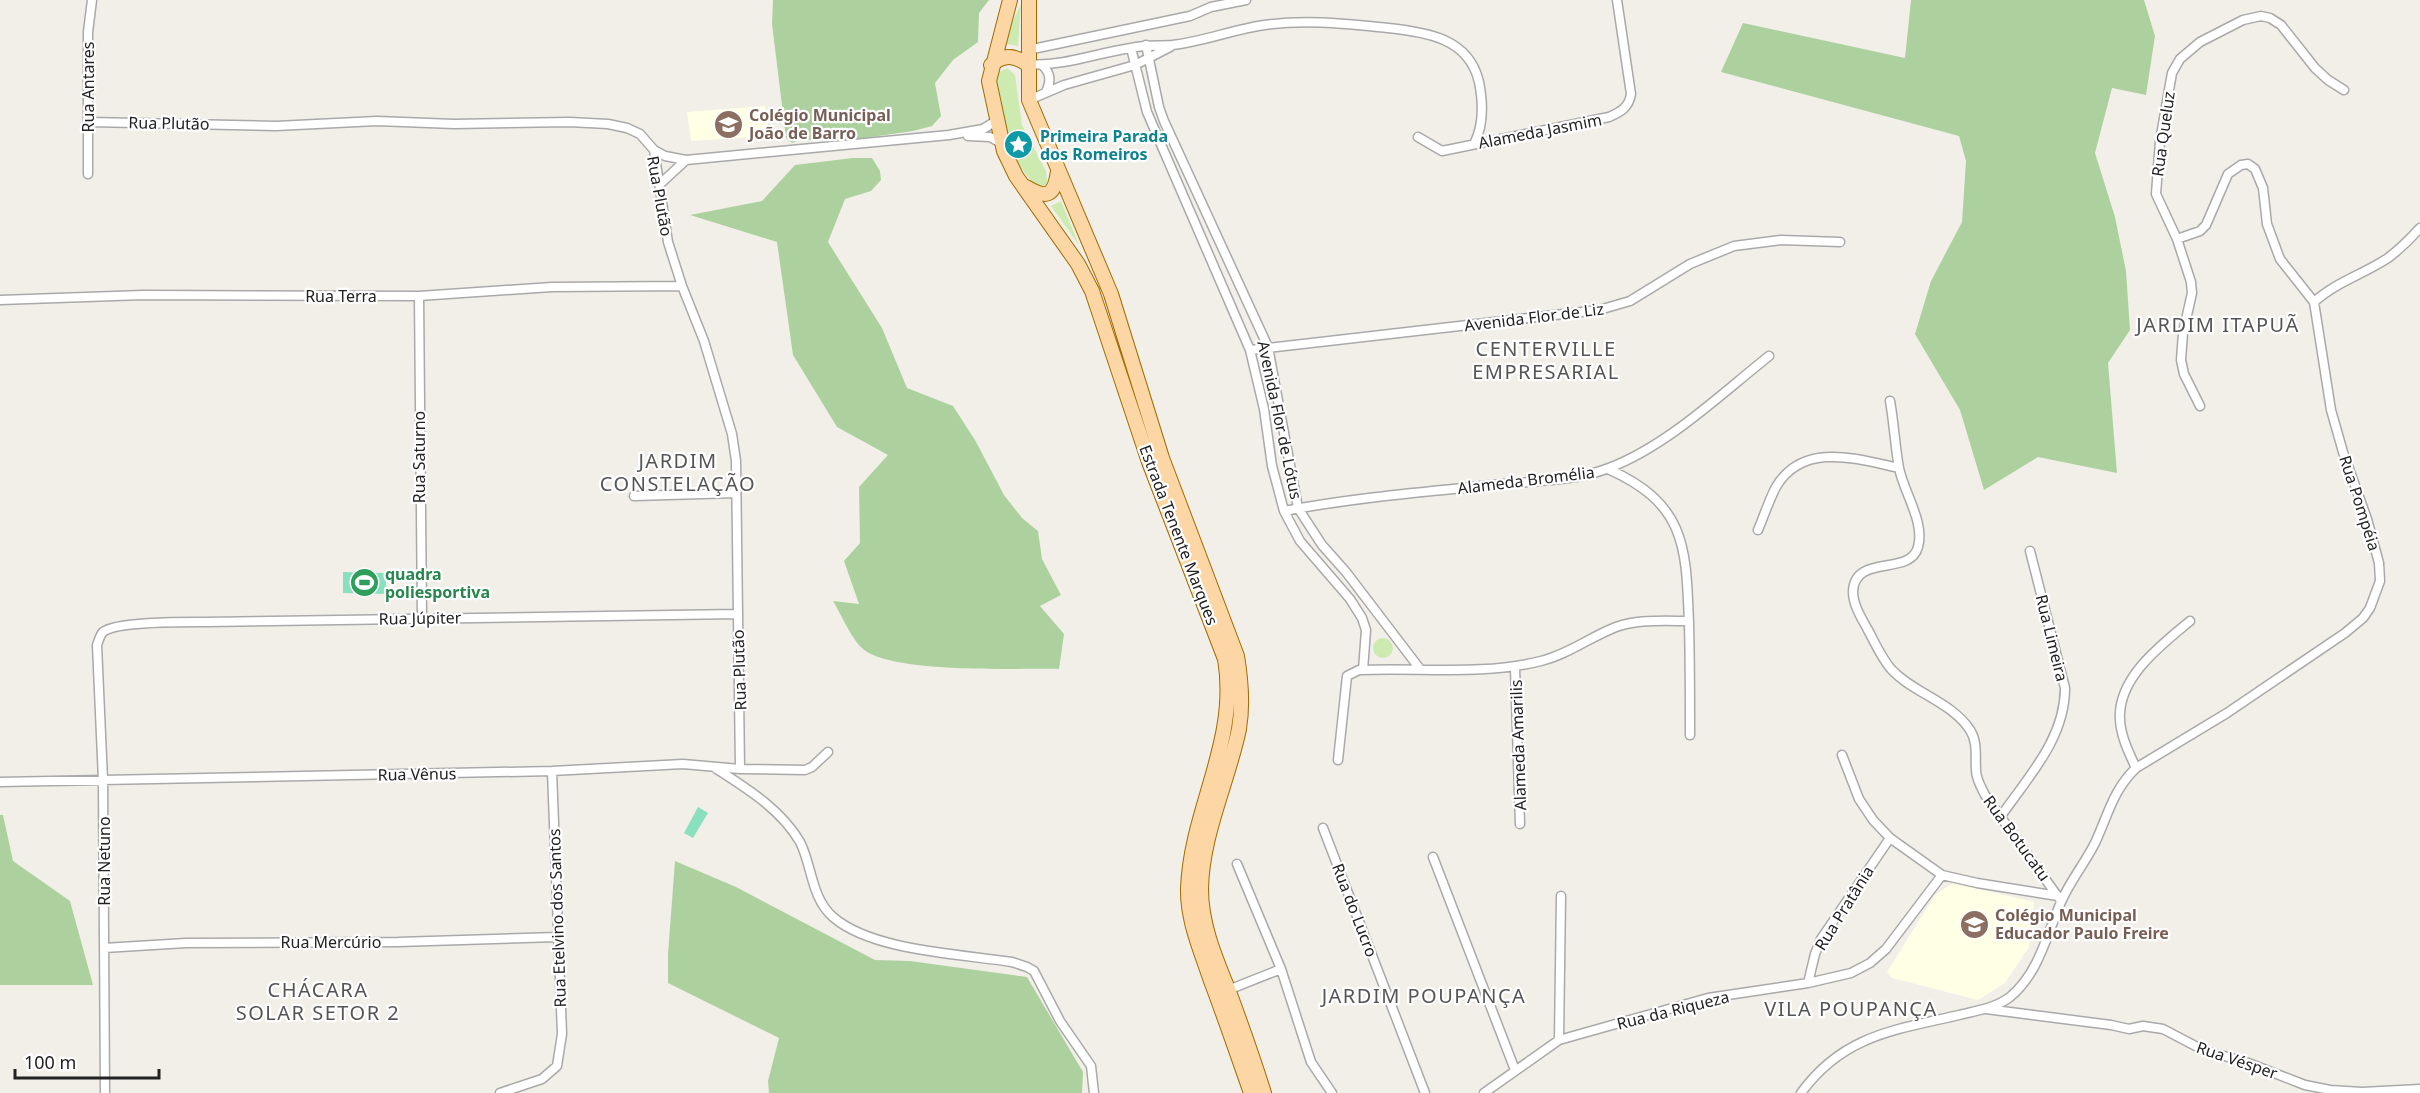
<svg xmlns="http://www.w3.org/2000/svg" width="2420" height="1093" viewBox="0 0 2420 1093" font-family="'Noto Sans',sans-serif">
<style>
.education{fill:#ffffe5}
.grass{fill:#cdebb0}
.forest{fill:#add19e}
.pitch{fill:#88e0be}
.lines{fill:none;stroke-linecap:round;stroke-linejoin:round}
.minor-casing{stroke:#a9a9a9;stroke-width:11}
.primary-casing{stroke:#a06b00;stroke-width:16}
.minor{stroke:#fff;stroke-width:8}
.primary{stroke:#fcd6a4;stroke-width:14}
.labels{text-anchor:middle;stroke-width:4.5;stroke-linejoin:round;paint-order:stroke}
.street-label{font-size:16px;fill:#222;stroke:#fff}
.education-label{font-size:16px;font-weight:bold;fill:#785e54;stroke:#fff;text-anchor:start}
.culture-label{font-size:16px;font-weight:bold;fill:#0d838f;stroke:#fff;text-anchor:start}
.leisure-label{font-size:16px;font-weight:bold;fill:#27864d;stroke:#fff;text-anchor:start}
.quarter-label{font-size:20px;letter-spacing:1.5px;fill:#555;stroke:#fff}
</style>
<rect width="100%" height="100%" fill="#f2efe9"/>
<path class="education" d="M765 106 769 136 691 141 687 112Z
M1953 883 2034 902 2029 947 2005 983 1978 1000 1892 978 1887 972 1935 895Z"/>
<path class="grass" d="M1021 4 1018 46 1002 43Z
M1007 68 1015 75 1022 125 1046 171 1048 188 1039 189C1005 156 1004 124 997 80L999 72Z
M1061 201 1079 245 1051 206Z
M1373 648a10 10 0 1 1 20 0a10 10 0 1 1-20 0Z"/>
<path class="forest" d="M773 0H989L979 13 978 42 953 60 935 83 941 116 932 126 913 131 850 140H800L792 143 786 138 772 24Z
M1911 0H2144L2155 36 2146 95 2112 88 2095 153 2115 217 2126 271 2130 330 2108 363 2117 473 2038 457 1984 490 1960 410 1915 334 1931 281 1962 222 1966 161 1959 136 1721 72 1743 23 1905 58Z
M853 158H872L880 171 881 180 871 191 845 199 828 242 882 328 907 388 953 406 975 440 1004 495 1022 518 1038 531 1042 559 1061 595 1040 606 1064 634 1059 669C1017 668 893 674 863 649 852 640 841 614 833 601L859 604 844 561 860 543 859 487 888 455 837 427 793 355 777 242 690 215 762 201 795 165Z
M0 815H3L13 861 70 901 93 985H0Z
M675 861 736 887 875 960 910 961 1027 977 1083 1072 1082 1093H769L768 1081 779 1038 668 983V954Z"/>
<path class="pitch" d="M343 572 385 573 387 594 343 593Z
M698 807 708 813 693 838 684 833Z"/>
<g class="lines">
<defs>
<path id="minor" d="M1146 45 1159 107 1164 121 1268 347 1298 508 1322 545 1346 572 1420 669
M1131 48 1147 112 1250 350 1264 409 1272 466 1284 511 1300 541 1350 599 1362 618 1366 630 1363 670
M1028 50 1190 16 1211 7 1246 0
M1027 64C1063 67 1096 53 1131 48 1144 45 1158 46 1172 45 1203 42 1234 29 1265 25 1306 19 1347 24 1388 28 1426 32 1469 38 1479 82 1483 102 1484 125 1474 144
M1042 65C1051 73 1051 81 1046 92
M1029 100 1064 85 1135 65 1170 47
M89 122 276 126 377 121 454 124 569 122 608 124 627 128 640 134 654 150 668 242 682 286 704 341 732 434 736 461 740 769
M968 136 990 137 1001 143
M1418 137 1442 151 1609 117C1621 112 1629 107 1631 94L1617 0
M654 150 665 156 686 160
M88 174V32L92 0
M660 184 686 160 949 135 983 129 996 121
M419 296 422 618
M0 300 143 295 419 296 552 287 682 286
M2314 302C2336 282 2364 274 2388 258 2400 249 2410 239 2420 228
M1250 350 1599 310 1630 301 1690 264 1734 246 1781 240 1840 242
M1890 401C1894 423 1895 446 1899 468 1904 493 1925 522 1918 547 1910 577 1854 553 1853 592 1853 605 1862 619 1868 630 1875 643 1881 657 1891 669 1913 693 1952 702 1970 730 1978 742 1975 757 1976 770 1976 779 1981 787 1985 795L2061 901
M2200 406 2184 374 2181 360 2183 333 2192 293 2191 282 2177 239 2156 194 2160 141 2172 73 2180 59 2200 42 2243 20 2261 16 2270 18 2281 25 2315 68 2328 80 2344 90
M1608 469C1687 504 1686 548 1689 624 1690 661 1690 698 1690 735
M634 496 736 493
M1284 511C1352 498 1423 492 1492 485 1530 481 1573 482 1609 468 1667 446 1721 394 1769 356
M1758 530C1764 516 1769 500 1776 487 1803 441 1857 459 1899 468
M1515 667 1520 824
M1842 755 1859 799 1873 820 1890 838 1942 875 1977 883 2058 896
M1338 760 1347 676 1359 670C1420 667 1481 676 1541 661 1569 654 1590 637 1616 627 1639 619 1665 621 1689 621
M715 768C746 788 781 809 800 842 812 865 811 898 833 917 872 951 961 954 1012 962L1027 967 1034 971 1060 1021 1091 1066 1094 1093
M2136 768C2129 753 2121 737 2120 720 2117 678 2161 645 2190 621
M0 782 552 771 683 764 740 769 805 770 812 767 828 752
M2001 816C2029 776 2065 738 2065 688L2030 551
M1323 828 1425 1093
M1433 857 1515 1070
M1237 864 1281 969 1311 1062 1332 1093
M104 948 186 943 398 942 557 937
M1808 983 1815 954 1821 939 1890 838
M1228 990 1281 969
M1986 1009 2111 1025 2129 1029 2143 1026 2163 1029 2205 1051 2243 1061 2305 1085 2330 1090 2362 1092 2420 1089
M1559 1040 1561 896
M105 1093 103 780 97 645C99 640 100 635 103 632 116 621 187 622 207 622L737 614
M500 1093 542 1079 557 1066 562 1034 552 771
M1484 1093 1559 1040 1708 998 1808 983 1851 973 1870 963 1886 949 1942 875
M1801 1093C1843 1035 1895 1030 1959 1015 1975 1011 1996 1008 2010 997 2039 973 2047 934 2061 902 2070 881 2085 863 2095 843 2108 815 2113 790 2136 768L2227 713 2345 633 2363 618 2370 608 2380 581 2379 563 2367 519 2343 452 2331 410 2314 302 2280 259 2267 224 2263 188 2255 169 2248 164 2241 165 2228 174 2206 225 2200 231 2177 239"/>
<path id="primary" d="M1010 0 989 81 1004 151 1016 176 1078 264 1092 291 1149 462 1225 659C1239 741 1191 809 1188 888 1187 920 1201 951 1211 981 1225 1018 1238 1056 1251 1093
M1029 0V100L1111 294 1162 458 1237 656C1241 680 1243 705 1239 729 1228 782 1202 834 1201 889 1201 924 1215 957 1228 989 1241 1024 1253 1058 1264 1093
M991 65C1004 54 1014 55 1027 64
M1026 187C1048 200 1054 195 1058 172"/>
</defs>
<use href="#minor" class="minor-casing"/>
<use href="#primary" class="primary-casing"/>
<use href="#minor" class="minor"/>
<use href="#primary" class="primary"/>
</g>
<defs>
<symbol id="school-disc" viewBox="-11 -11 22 22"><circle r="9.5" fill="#8d6e63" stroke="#fff"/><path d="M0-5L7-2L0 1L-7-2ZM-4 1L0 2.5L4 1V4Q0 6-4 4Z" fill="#fff"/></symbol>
<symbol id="sight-disc" viewBox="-11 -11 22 22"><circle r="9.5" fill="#0f9aa8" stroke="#fff"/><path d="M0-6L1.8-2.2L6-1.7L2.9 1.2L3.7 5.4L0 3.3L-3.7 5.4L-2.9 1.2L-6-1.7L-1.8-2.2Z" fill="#fff"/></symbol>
<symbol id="stadium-disc" viewBox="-11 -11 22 22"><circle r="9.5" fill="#2e9e5b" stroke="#fff"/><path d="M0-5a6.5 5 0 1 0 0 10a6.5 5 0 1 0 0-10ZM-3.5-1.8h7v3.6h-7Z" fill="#fff"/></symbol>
</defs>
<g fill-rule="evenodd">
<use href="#school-disc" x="712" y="108" width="33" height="33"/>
<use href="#sight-disc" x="1002" y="128" width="33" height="33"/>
<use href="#stadium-disc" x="348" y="566" width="33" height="33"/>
<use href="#school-disc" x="1958" y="908" width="33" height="33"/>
</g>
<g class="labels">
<g class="street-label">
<text transform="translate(88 87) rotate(-90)" y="6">Rua Antares</text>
<text transform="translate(169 123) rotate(1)" y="6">Rua Plutão</text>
<text transform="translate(1540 131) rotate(-11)" y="6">Alameda Jasmim</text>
<text transform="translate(2163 134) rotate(-82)" y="6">Rua Queluz</text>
<text transform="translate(660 196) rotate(80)" y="6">Rua Plutão</text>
<text x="341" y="302">Rua Terra</text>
<text transform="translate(1534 317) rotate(-7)" y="6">Avenida Flor de Liz</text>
<text transform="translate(1280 420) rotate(78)" y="6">Avenida Flor de Lótus</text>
<text transform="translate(419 457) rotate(-90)" y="6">Rua Saturno</text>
<text transform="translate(1526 480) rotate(-7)" y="6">Alameda Bromélia</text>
<text transform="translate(2360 503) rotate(72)" y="6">Rua Pompéia</text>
<text transform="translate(1179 535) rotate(69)" y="6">Estrada Tenente Marques</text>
<text transform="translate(420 618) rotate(-1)" y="6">Rua Júpiter</text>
<text transform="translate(2052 638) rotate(76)" y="6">Rua Limeira</text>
<text transform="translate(739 670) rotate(-92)" y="6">Rua Plutão</text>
<text transform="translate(1518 745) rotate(-92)" y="6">Alameda Amarilis</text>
<text transform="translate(417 774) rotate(-1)" y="6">Rua Vênus</text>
<text transform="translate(2017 838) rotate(54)" y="6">Rua Botucatu</text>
<text transform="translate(104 861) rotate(-90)" y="6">Rua Netuno</text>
<text transform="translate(1844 908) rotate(-58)" y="6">Rua Pratânia</text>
<text transform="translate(1355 910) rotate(69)" y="6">Rua do Lucro</text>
<text transform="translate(557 918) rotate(-92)" y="6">Rua Etelvino dos Santos</text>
<text x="331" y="948">Rua Mercúrio</text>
<text transform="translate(1673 1010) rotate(-14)" y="6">Rua da Riqueza</text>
<text transform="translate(2237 1060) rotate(19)" y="6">Rua Vésper</text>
</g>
<g class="education-label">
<text x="749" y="121">Colégio Municipal<tspan x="749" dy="18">João de Barro</tspan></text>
<text x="1995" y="921">Colégio Municipal<tspan x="1995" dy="18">Educador Paulo Freire</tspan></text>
</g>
<g class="culture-label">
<text x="1040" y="142">Primeira Parada<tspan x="1040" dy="18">dos Romeiros</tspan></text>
</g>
<g class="leisure-label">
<text x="385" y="580">quadra<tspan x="385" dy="18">poliesportiva</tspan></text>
</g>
<g class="quarter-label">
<text x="2218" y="332">JARDIM ITAPUÃ</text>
<text x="1546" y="356">CENTERVILLE<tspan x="1546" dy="23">EMPRESARIAL</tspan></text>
<text x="678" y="468">JARDIM<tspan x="678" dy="23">CONSTELAÇÃO</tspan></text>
<text x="318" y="997">CHÁCARA<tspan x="318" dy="23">SOLAR SETOR 2</tspan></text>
<text x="1424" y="1003">JARDIM POUPANÇA</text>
<text x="1851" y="1016">VILA POUPANÇA</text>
</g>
</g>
<path d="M15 1069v9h144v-9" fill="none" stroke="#222222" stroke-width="3"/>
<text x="24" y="1069" font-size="18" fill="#222222" stroke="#ffffff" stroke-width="4.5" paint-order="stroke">100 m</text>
</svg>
